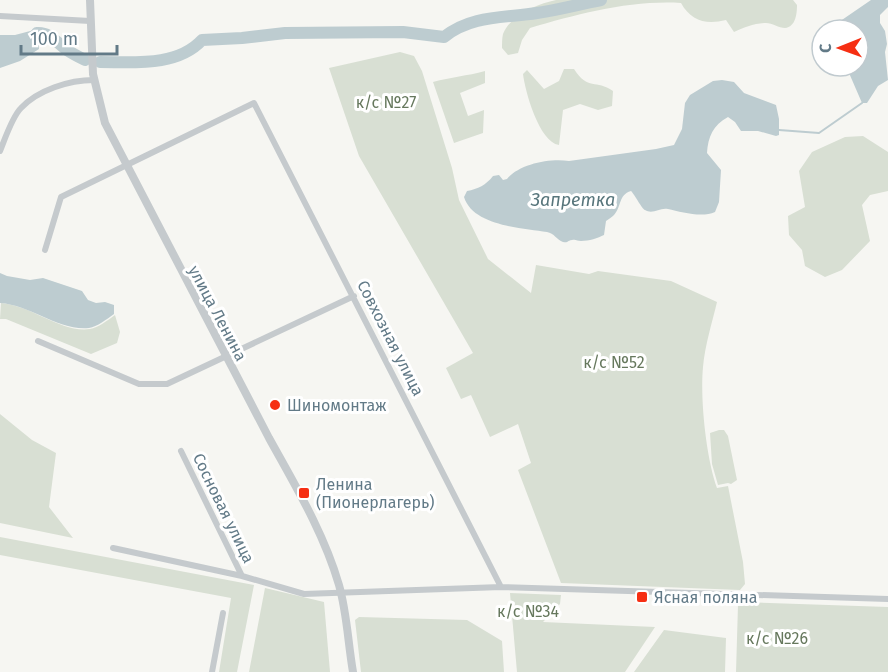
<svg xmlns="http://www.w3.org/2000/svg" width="888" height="672" viewBox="0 0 888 672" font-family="'Fira Sans',sans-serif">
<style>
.green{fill:#d8dfd3}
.water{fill:#bdccd0}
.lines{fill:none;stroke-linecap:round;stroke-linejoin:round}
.stream{stroke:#bdccd0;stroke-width:2}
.river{stroke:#bdccd0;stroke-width:12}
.minor{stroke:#c5cacd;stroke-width:6}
.tertiary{stroke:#c5cacd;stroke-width:8}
.poi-dot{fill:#f62f13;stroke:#fff;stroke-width:2}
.labels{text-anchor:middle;stroke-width:6;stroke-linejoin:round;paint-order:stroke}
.park-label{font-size:16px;fill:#66785d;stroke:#fff}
.street-label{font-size:16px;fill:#627a87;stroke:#fff}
.poi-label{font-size:16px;fill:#627a87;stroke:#fff;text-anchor:start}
.water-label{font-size:18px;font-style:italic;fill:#58767c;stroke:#fff}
</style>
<rect width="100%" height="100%" fill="#f6f6f2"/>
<path class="green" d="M556 0H793L797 5C797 13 796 27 785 28 779 28 772 23 766 23 755 23 743 28 734 32L726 20C706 25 691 21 681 3 630 0 578 14 530 28L522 40 518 53 508 55 502 48C502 44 502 38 503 34 511 14 538 4 556 0Z
M400 52 414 56 422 71 452 168 459 200 488 259 531 293 536 265 589 274 598 271 671 281 717 302C712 323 705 345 703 367 700 399 706 457 717 488L728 486 743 562 745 584 740 590 561 583 518 470 531 463 518 424 490 437 471 395 461 399 446 368 473 353 359 156 329 68Z
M564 69H574C588 91 596 79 613 91L612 106 598 110 580 104 563 110 559 145C539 142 525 91 523 74L527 70 544 89 559 81Z
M485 71V83L460 93 468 116 484 110 483 133 454 143 433 82C451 77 467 76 485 71Z
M863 136 888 152V191L870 195 862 205 870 241 842 270 825 277 805 266 802 250 789 235 788 216 805 207 799 171 812 152 845 137Z
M1 303C33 306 61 333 90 329 98 328 108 320 115 315L120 332 117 343 91 354 6 319H0Z
M0 414 32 440 56 453 49 507 73 538 0 523Z
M719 430H724L728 436 737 480 731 484 728 483 718 485 712 464 710 433Z
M0 537 254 585 237 672H219L231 598 0 555Z
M265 588 324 602 330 672H249Z
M510 593 561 595 560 604 543 622 655 627 625 672H517Z
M741 602 888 607V672H736L738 605Z
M359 617 467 620 502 641 504 672H361L355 620Z
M664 630 726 638 725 672H634Z"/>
<path class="water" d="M871 0H888V7L880 15V23L885 31 887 44 885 52 888 80 878 86 867 103H862L846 66H858V30H833L836 24Z
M34 30 50 31 52 37 43 36 38 39 39 49 20 61 0 68V35H15Z
M722 80 734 82 744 93 776 105 779 119V135L776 136 758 131H741L735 122 728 117C713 125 708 137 707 153L721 170 719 202 715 212C702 218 681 212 668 209 660 207 653 215 645 210 642 209 635 195 631 191 618 195 622 206 614 215 612 217 609 219 606 221L604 235C598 238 589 241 581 241 577 241 576 239 572 240 566 241 569 243 563 242 557 240 554 233 547 232 522 228 473 226 464 197L467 191C478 189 486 185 493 176L499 175 503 180 507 179C519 164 550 158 569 161L656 149 674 145 682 129 685 103 690 95 713 81Z
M0 273 7 276 30 280 43 278 82 291 88 300 96 303 105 302 114 305V314C107 319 97 327 89 328 58 331 31 305 0 303Z"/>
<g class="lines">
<path class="stream" d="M779 130 819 133 862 103"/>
<path class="river" d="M37 33C50 32 57 43 67 50 73 54 79 57 85 60
M100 62C133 62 177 67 202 40L242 38 285 33 403 32 444 37C471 15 505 18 537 13 558 10 580 4 601 0"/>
<path class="minor" d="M0 16 90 21
M0 151C5 139 12 117 21 108 38 90 69 80 94 80
M45 250 61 197 254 103 501 587
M38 341 139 384H167L354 296
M181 451 242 576
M113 548 242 576 304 594 501 587 888 599
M212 672 223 613"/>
<path class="tertiary" d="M90 0 93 74 105 123 269 438C295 485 324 533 339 585 347 613 348 643 353 672"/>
</g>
<g class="poi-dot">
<circle cx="275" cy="405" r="6"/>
<rect x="298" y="487" width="12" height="12" rx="3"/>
<rect x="636" y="591" width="12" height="12" rx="3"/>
</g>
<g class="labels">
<g class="park-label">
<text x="386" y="108">к/с №27</text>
<text x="614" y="368">к/с №52</text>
<text x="528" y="617">к/с №34</text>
<text x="777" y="644">к/с №26</text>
</g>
<g class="street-label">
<text transform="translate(218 313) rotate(62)" y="6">улица Ленина</text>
<text transform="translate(391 338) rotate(63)" y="6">Совхозная улица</text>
<text transform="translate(224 508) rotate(64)" y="6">Сосновая улица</text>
</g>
<g class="poi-label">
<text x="287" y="411">Шиномонтаж</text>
<text x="316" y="490">Ленина<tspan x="316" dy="18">(Пионерлагерь)</tspan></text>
<text x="654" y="603">Ясная поляна</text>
</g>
<g class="water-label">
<text x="573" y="206">Запретка</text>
</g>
</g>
<g transform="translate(840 48) rotate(269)"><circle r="28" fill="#ffffff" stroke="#c0cacf" stroke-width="1.5"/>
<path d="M0-4.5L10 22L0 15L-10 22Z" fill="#f62f13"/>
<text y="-9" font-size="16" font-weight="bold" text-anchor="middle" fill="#627a87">С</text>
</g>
<path d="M21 45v9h96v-9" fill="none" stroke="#627a87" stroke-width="3"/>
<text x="30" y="45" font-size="18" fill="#627a87" stroke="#ffffff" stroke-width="4.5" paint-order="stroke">100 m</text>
</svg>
